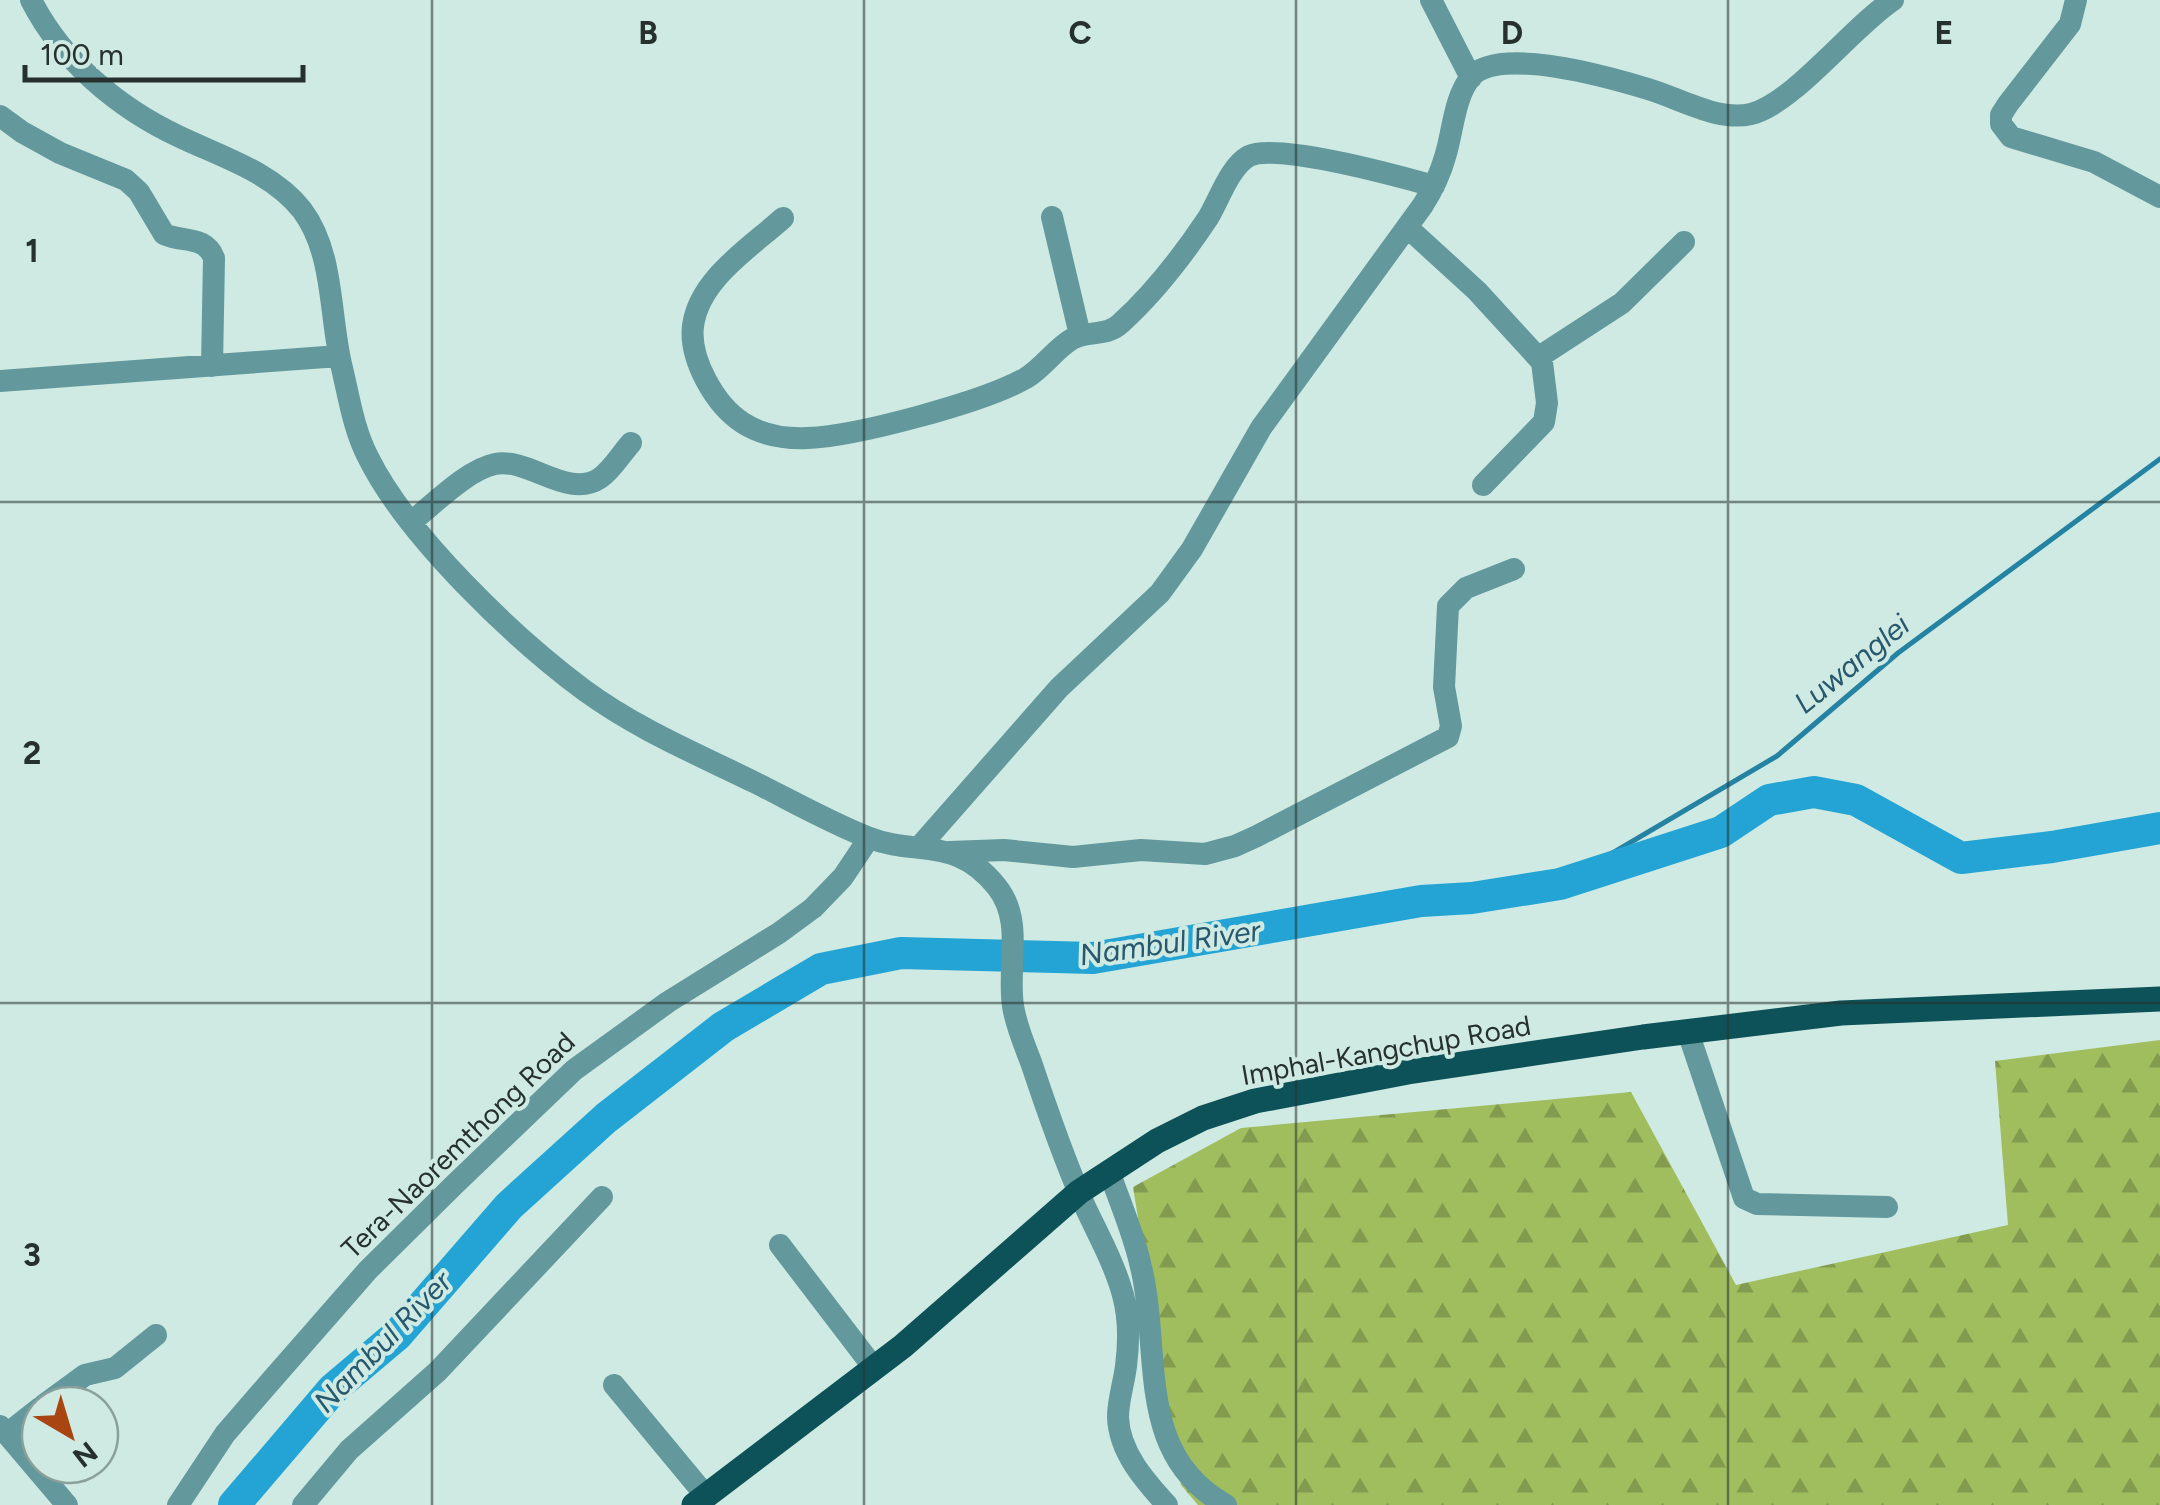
<svg xmlns="http://www.w3.org/2000/svg" width="2160" height="1505" viewBox="0 0 2160 1505" font-family="Figtree,sans-serif">
<style>
.forest{fill:url(#forest-firs)}
.lines{fill:none;stroke-linecap:round;stroke-linejoin:round}
.stream{stroke:#2482a3;stroke-width:5}
.river{stroke:#23a4d5;stroke-width:32}
.minor{stroke:#63989d;stroke-width:22}
.major{stroke:#0d5258;stroke-width:25}
.grid{fill:none;stroke:#26312e;stroke-width:2.5;stroke-opacity:0.55}
.labels{text-anchor:middle;stroke-width:8;stroke-linejoin:round;paint-order:stroke}
.street-label{font-size:28px;fill:#26312e;stroke:#ceeae2}
.water-label{font-size:30px;font-style:italic;fill:#28586d;stroke:#ceeae2}
.grid-label{font-size:32px;text-anchor:middle;font-weight:bold;fill:#26312e;stroke:#ceeae2;stroke-width:8;stroke-linejoin:round;paint-order:stroke}
</style>
<defs>
<pattern id="forest-firs" width="22" height="20" patternUnits="userSpaceOnUse" patternTransform="scale(2.5)"><rect width="22" height="20" fill="#a1be5f"/><path d="M5 1l3.5 6h-7zM16 11l3.5 6h-7z" fill="#839b4f"/></pattern>
</defs>
<rect width="100%" height="100%" fill="#ceeae2"/>
<path class="forest" d="M2160 1040V1505H1198L1181 1485 1133 1187 1241 1128 1631 1092 1736 1285 2008 1225 1995 1061Z"/>
<g class="lines">
<path class="stream" d="M1560 884 1777 756 1898 653 2160 459"/>
<path class="river" d="M234 1505 333 1389 397 1335 509 1206 606 1118 723 1027 821 969 901 953 1093 958 1421 901 1472 898 1560 884 1721 832 1769 800 1814 792 1856 800 1961 858 2052 847 2160 828"/>
<path class="minor" d="M31 0C62 61 118 108 180 137 222 157 272 172 302 210 335 254 329 317 342 368 349 398 354 430 368 457 407 536 513 637 584 690 637 729 697 754 756 783 792 801 829 822 867 837 917 857 956 835 997 887 1024 921 1007 966 1013 1006 1016 1026 1025 1046 1032 1065 1047 1110 1063 1156 1082 1200 1096 1231 1114 1262 1123 1295 1129 1317 1129 1343 1126 1366 1124 1383 1118 1400 1118 1417 1119 1452 1145 1481 1167 1505
M1431 0 1471 78
M2076 0 2070 24 2008 104 2001 115V124L2011 137 2094 162 2160 197
M0 116 22 132 60 153 126 180 139 192 164 234C183 243 205 235 214 258L212 366
M1052 217 1080 335
M783 218C750 248 699 279 693 326 689 359 715 405 743 423 762 435 786 439 808 438 857 436 984 402 1026 378 1044 367 1055 349 1072 339 1088 330 1107 337 1121 323 1153 294 1184 254 1208 218 1219 200 1230 166 1249 156 1276 142 1402 177 1434 186
M1407 227 1477 291 1542 362 1547 403 1544 422 1483 485
M1539 357 1622 303 1684 242
M0 381 339 356
M411 522C433 505 468 469 495 464 529 457 568 500 600 478 612 470 621 454 631 443
M921 845 1059 688 1160 593 1192 549 1261 428 1423 205C1433 189 1440 175 1445 157 1453 132 1454 97 1471 77 1498 45 1612 78 1648 89 1679 98 1718 122 1751 114 1793 104 1852 27 1893 0
M950 852 1004 850 1073 857 1141 850 1205 854 1235 846 1257 836 1448 737 1451 726 1444 687 1448 606 1466 588 1514 569
M1688 1032 1744 1198 1757 1204 1887 1207
M1109 1171C1120 1203 1134 1234 1141 1267 1162 1353 1134 1454 1226 1505
M780 1245 874 1368
M614 1385 706 1496
M44 1405 85 1375 115 1368 156 1335
M0 1426 67 1505
M7 1434 40 1408
M178 1505 225 1434 270 1382 368 1270 454 1185 574 1070 668 1002 779 933 813 908 843 877 869 838
M303 1505 349 1450 438 1371 602 1197"/>
<path class="major" d="M694 1505 903 1346 1079 1192 1157 1141 1203 1118 1255 1101 1408 1072 1643 1037 1841 1013 2160 999"/>
</g>
<path class="grid" d="M432 0V1505M864 0V1505M1296 0V1505M1728 0V1505M0 502H2160M0 1003H2160"/>
<g class="labels">
<g class="street-label">
<text transform="translate(1386 1050) rotate(-10)" y="10">Imphal-Kangchup Road</text>
<text transform="translate(458 1145) rotate(-44)" y="10">Tera-Naoremthong Road</text>
</g>
<g class="water-label">
<text transform="translate(1852 664) rotate(-39)" y="10">Luwanglei</text>
<text transform="translate(1170 943) rotate(-8)" y="10">Nambul River</text>
<text transform="translate(383 1342) rotate(-46)" y="10">Nambul River</text>
</g>
</g>
<g class="grid-label">
<text x="648" y="44">B</text>
<text x="1080" y="44">C</text>
<text x="1512" y="44">D</text>
<text x="1944" y="44">E</text>
<text x="32" y="262">1</text>
<text x="32" y="764">2</text>
<text x="32" y="1266">3</text>
</g>
<g transform="translate(70 1435) rotate(142)"><circle r="48" fill="#ceeae2" stroke="#8ba09a" stroke-width="2.5"/>
<path d="M0-8L18 38L0 25L-18 38Z" fill="#a94510"/>
<text y="-15" font-size="28" font-weight="bold" text-anchor="middle" fill="#26312e">N</text>
</g>
<path d="M25 65v15h278v-15" fill="none" stroke="#26312e" stroke-width="5"/>
<text x="40" y="65" font-size="30" fill="#26312e" stroke="#ceeae2" stroke-width="8" paint-order="stroke">100 m</text>
</svg>
